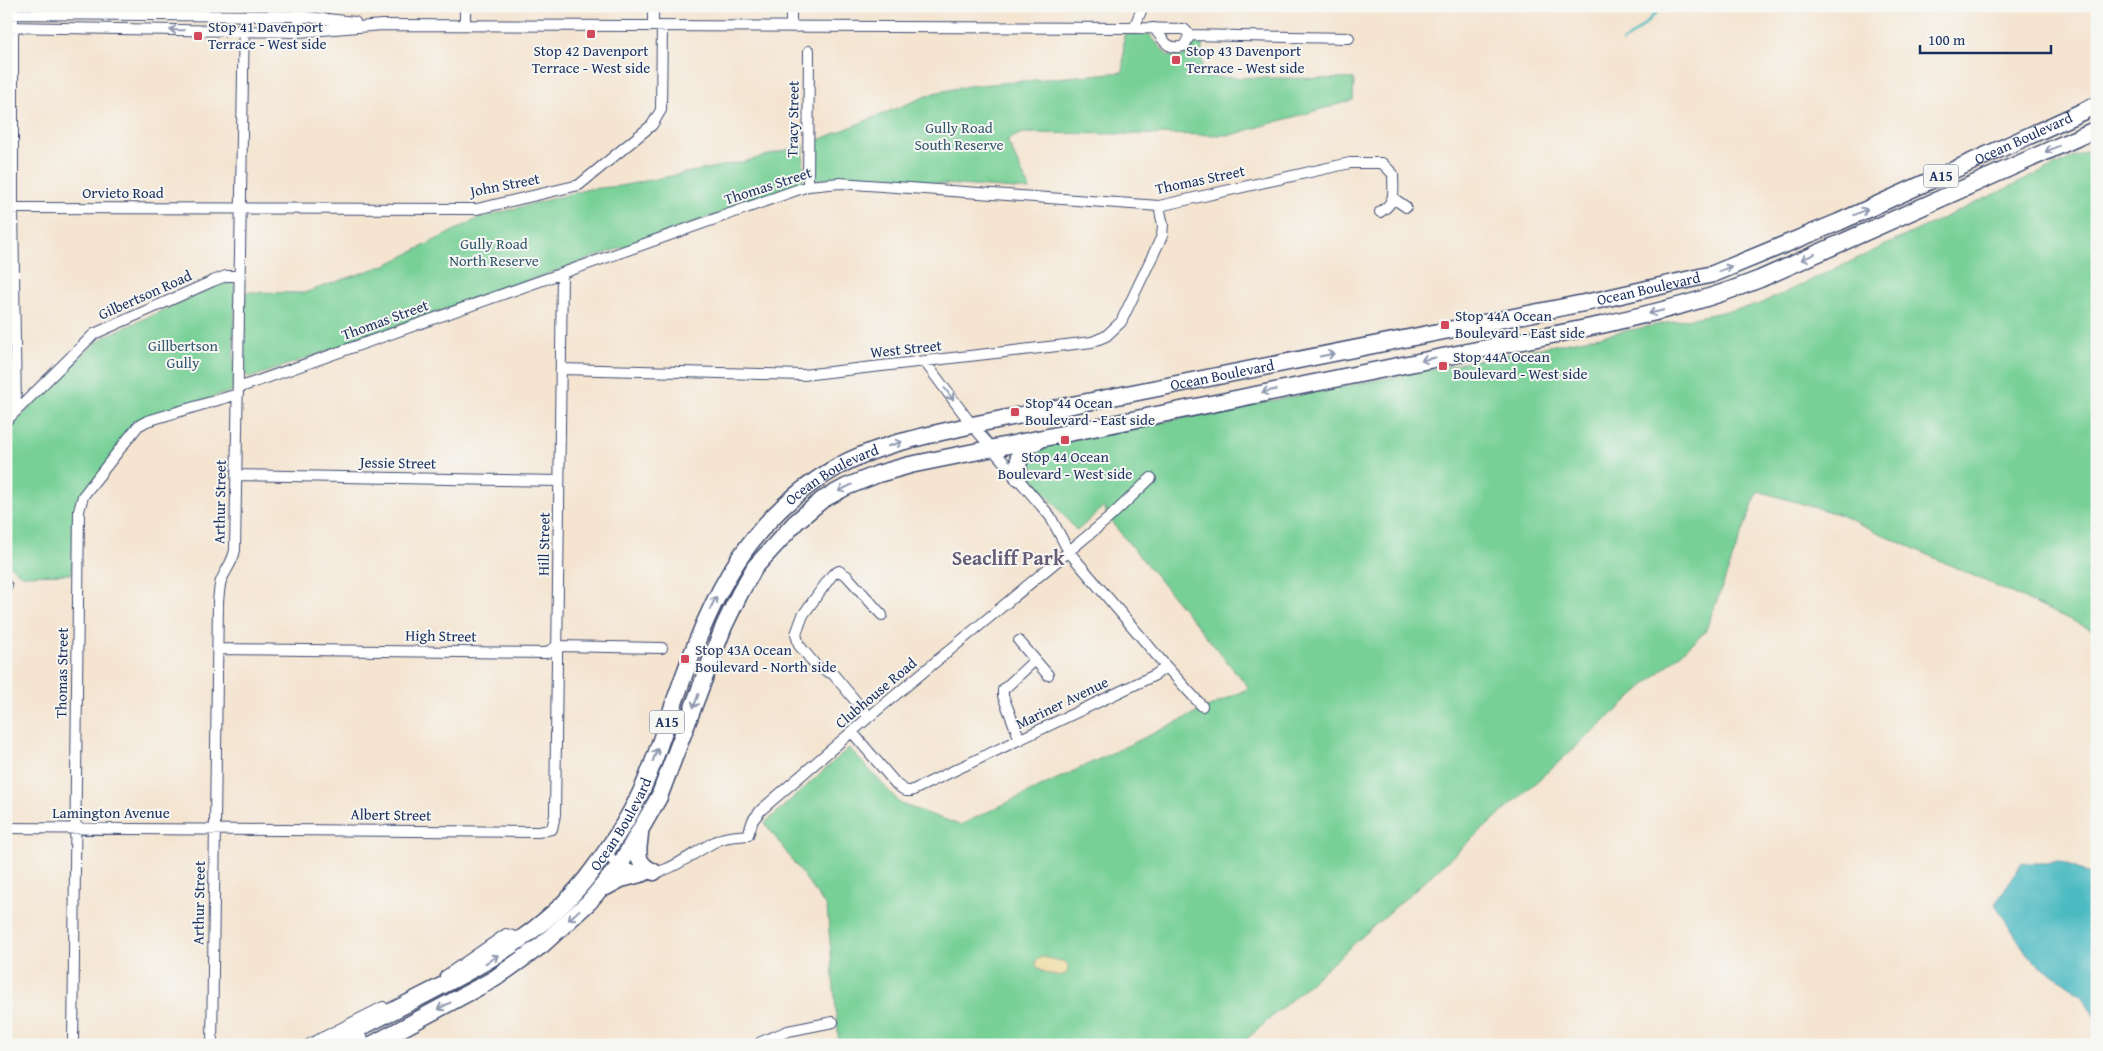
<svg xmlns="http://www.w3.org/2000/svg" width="2103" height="1051" viewBox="0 0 2103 1051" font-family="'Gentium Book Plus',serif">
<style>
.green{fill:#77d096;stroke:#49807a}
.sand{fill:#eeda9e;stroke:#84847e}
.water{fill:#4bbac1;stroke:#337490}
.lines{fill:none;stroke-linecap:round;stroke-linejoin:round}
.stream{stroke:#4bbac1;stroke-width:2.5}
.street-casing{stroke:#3c4a6f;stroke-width:12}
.secondary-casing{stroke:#3c4a6f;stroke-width:16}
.primary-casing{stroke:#3c4a6f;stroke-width:19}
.street{stroke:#fff;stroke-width:10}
.secondary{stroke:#fff;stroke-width:14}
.primary{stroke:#fff;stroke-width:16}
.oneway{stroke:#8d97ae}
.poi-dot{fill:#d1495b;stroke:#f6f6f2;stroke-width:2}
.labels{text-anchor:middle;stroke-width:4;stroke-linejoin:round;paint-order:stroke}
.shield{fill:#f6f6f2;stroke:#5d6b8a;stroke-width:1}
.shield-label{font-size:14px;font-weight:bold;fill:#1b2f5e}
.poi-label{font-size:15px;fill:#1b2f5e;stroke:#f6f6f2;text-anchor:start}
.street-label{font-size:15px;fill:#1b2f5e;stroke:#f6f6f2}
.park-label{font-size:15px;fill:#32576c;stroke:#f6f6f2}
.district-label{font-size:20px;font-weight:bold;fill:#675c76;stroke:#f6f6f2}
</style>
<rect width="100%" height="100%" fill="#f6f6f2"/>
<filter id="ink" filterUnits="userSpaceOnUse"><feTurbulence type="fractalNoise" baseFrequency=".02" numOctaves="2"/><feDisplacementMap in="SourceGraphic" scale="10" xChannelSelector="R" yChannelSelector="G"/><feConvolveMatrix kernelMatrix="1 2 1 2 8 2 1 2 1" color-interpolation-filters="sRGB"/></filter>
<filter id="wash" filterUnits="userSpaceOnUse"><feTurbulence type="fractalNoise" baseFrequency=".0096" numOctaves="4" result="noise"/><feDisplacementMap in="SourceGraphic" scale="20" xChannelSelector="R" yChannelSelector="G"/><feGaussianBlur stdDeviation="1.12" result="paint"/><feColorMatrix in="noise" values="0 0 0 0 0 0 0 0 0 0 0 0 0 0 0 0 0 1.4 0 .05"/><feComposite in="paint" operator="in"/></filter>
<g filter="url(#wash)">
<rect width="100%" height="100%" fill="#f4e4d0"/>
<path class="green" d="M1124 34H1149L1168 56 1181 57 1192 48 1195 39H1202V77L1354 79 1353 100 1231 135 1022 133 1007 140 1030 190 845 177 819 180 815 179 814 142 934 93 968 86 1123 72Z
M804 145 803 184 250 378 244 373 246 292 304 293 388 264 479 218 589 189 620 186 747 161Z
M2097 146V632L1838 514 1758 491 1705 632 1240 1045H839L827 908 765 823 849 748 901 804 960 825 1249 688 1118 530 1103 507 1077 531 1031 476 1030 460 1046 445 1758 305Z
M226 282 234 284 235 288 233 391 146 417 75 509 72 574 21 575 6 562V431L94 344 108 335Z"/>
<path class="sand" d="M1042 957 1066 962 1068 966 1067 973C1058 979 1042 973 1036 965V961Z"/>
<path class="water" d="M2057 860 2097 877V1021L2082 995 2029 957 1995 904 2022 863H2047Z"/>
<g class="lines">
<path class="stream" d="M1622 42C1639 33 1649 18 1664 6"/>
</g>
</g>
<g filter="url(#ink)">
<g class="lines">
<defs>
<path id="street" d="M7 14 298 16 355 22
M13 14V208L16 411
M465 25V6
M653 26V6
M6 27 298 32 382 25 1134 28 1184 29 1190 35
M791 27V6
M1134 28 1143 6
M1154 28C1164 40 1167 51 1184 46L1190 35 1349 38
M298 32V6
M808 186 809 51
M1393 198 1406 207
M6 208 477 209 579 185 652 125 661 110 662 26
M561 369 803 375 1092 342 1106 336 1121 322 1162 236 1163 225 1159 206
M238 388 808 186 840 183 1159 206 1350 163H1382L1393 174C1393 192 1397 202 1380 212
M6 421 94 334 213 281 226 276H240
M236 475 559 481
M6 586H7
M1019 641 1048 675
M218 649 546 653 557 646 662 648
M1164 664 1202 706
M869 717 833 674 817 667 799 645 796 634 803 615 832 575 839 571 847 576 882 615
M852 732 897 785 906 791H911L1155 675 1163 669 1164 664 1069 552 1050 516 972 425 925 362
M1020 740 1003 696V690L1035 660
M6 828 539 832 552 829 555 815 562 273
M605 854C614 861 624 869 635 872 665 881 695 849 721 839 729 836 740 836 748 835L753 820 761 810 869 717 1109 518 1151 478
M445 976 506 934 516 937 522 943
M73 1045 79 511 83 496 138 426 147 421 238 394
M212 1045 218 602C219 594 219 587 221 581 226 569 233 562 235 550L244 16
M308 1045 383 1007
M758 1045 761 1042 788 1031 833 1022"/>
<path id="secondary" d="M355 1030 363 1045"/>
<g id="primary">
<path d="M1018 477 1019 455 1031 444 1038 441"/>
<path d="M640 834C638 853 634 863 654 872"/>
<path d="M606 887 621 879 644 873"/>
<path id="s1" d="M326 1045C359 1028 391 1012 424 995 483 965 542 933 585 880 606 853 626 824 641 792 651 771 658 748 666 726 703 621 733 526 837 467 878 444 927 436 972 425L1599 300 1713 274 1839 222 2097 105"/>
<path d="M371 1045 494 979 542 945 589 902 620 865 659 797 724 626 740 593 755 567 796 522 822 500 846 487 878 474 910 465 1601 325C1657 312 1705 301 1760 279L2097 129"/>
</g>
</defs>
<use href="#street" class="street-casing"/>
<use href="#secondary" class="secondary-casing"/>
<use href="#primary" class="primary-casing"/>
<use href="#street" class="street"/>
<use href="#secondary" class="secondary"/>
<use href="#primary" class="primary"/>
</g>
<defs><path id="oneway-shaft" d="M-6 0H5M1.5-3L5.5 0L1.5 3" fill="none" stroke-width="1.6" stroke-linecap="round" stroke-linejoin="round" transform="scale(1.25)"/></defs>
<g class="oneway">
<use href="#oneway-shaft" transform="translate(177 30) rotate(-179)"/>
<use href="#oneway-shaft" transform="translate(2052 149) rotate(156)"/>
<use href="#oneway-shaft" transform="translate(1861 212) rotate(-24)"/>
<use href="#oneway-shaft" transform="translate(1808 257) rotate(156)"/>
<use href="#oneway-shaft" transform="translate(1725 269) rotate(-21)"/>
<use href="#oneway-shaft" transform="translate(1656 312) rotate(167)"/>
<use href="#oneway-shaft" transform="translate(1327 355) rotate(-11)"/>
<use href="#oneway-shaft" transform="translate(1428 359) rotate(169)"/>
<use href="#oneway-shaft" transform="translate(1269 391) rotate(169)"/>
<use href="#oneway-shaft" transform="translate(949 394) rotate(53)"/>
<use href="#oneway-shaft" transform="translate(895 444) rotate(-17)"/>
<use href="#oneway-shaft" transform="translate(845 488) rotate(153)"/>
<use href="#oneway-shaft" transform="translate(713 603) rotate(-64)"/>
<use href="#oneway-shaft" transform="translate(696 701) rotate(110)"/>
<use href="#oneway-shaft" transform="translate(655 755) rotate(-70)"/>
<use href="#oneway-shaft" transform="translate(574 915) rotate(137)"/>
<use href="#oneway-shaft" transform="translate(492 959) rotate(-33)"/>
<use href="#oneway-shaft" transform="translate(444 1006) rotate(152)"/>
</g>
</g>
<g class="poi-dot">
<rect x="586" y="29" width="10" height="10" rx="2.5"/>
<rect x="193" y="31" width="10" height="10" rx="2.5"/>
<rect x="1171" y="55" width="10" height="10" rx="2.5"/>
<rect x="1440" y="320" width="10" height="10" rx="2.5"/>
<rect x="1438" y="361" width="10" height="10" rx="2.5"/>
<rect x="1010" y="407" width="10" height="10" rx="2.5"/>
<rect x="1060" y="435" width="10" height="10" rx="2.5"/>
<rect x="680" y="654" width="10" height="10" rx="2.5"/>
</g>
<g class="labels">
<g class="shield">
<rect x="1923.5" y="164.5" width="35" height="23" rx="4"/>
<rect x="649.5" y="710.5" width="35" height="23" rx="4"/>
</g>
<g class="shield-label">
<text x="1941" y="181">A15</text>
<text x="667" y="727">A15</text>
</g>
<g class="poi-label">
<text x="208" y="32">Stop 41 Davenport<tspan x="208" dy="17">Terrace - West side</tspan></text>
<text x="591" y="56" text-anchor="middle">Stop 42 Davenport<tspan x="591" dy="17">Terrace - West side</tspan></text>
<text x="1186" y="56">Stop 43 Davenport<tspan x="1186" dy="17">Terrace - West side</tspan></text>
<text x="1455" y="321">Stop 44A Ocean<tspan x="1455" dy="17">Boulevard - East side</tspan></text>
<text x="1453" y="362">Stop 44A Ocean<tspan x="1453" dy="17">Boulevard - West side</tspan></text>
<text x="1025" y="408">Stop 44 Ocean<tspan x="1025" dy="17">Boulevard - East side</tspan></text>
<text x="1065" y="462" text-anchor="middle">Stop 44 Ocean<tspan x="1065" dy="17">Boulevard - West side</tspan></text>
<text x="695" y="655">Stop 43A Ocean<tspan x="695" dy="17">Boulevard - North side</tspan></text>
</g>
<g class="street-label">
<text transform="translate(793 119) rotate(-89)" y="5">Tracy Street</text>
<text dy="5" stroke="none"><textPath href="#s1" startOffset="2040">Ocean Boulevard</textPath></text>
<text transform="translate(1200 180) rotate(-12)" y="5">Thomas Street</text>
<text transform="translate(505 185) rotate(-11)" y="5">John Street</text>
<text transform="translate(768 186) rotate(-18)" y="5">Thomas Street</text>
<text x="123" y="198">Orvieto Road</text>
<text dy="5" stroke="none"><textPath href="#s1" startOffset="1635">Ocean Boulevard</textPath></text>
<text transform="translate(145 295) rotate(-24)" y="5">Gilbertson Road</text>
<text transform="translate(385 320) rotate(-20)" y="5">Thomas Street</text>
<text transform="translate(906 349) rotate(-6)" y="5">West Street</text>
<text dy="5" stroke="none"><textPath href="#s1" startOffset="1200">Ocean Boulevard</textPath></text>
<text transform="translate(398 463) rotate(1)" y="5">Jessie Street</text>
<text dy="5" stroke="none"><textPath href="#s1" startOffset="795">Ocean Boulevard</textPath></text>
<text transform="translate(220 502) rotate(-89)" y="5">Arthur Street</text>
<text transform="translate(544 544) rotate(-89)" y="5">Hill Street</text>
<text transform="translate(441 636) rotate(1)" y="5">High Street</text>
<text transform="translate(62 673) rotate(-89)" y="5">Thomas Street</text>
<text transform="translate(876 693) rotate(-40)" y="5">Clubhouse Road</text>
<text transform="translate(1062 703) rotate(-26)" y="5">Mariner Avenue</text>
<text x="111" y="818">Lamington Avenue</text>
<text transform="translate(391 815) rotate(1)" y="5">Albert Street</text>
<text dy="5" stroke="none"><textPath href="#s1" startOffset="376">Ocean Boulevard</textPath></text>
<text transform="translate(199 903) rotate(-89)" y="5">Arthur Street</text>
</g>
<g class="park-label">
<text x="959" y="133">Gully Road<tspan x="959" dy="17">South Reserve</tspan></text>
<text x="494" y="249">Gully Road<tspan x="494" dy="17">North Reserve</tspan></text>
<text x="183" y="351">Gillbertson<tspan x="183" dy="17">Gully</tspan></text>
</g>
<g class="district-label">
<text x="1008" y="565">Seacliff Park</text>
</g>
</g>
<rect width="2103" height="1051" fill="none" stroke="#f6f6f2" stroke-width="25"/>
<path d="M1920 45v8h131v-8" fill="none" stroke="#1b2f5e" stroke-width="2.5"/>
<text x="1928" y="45" font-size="15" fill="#1b2f5e" stroke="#f6f6f2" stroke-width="4" paint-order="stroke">100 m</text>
</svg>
